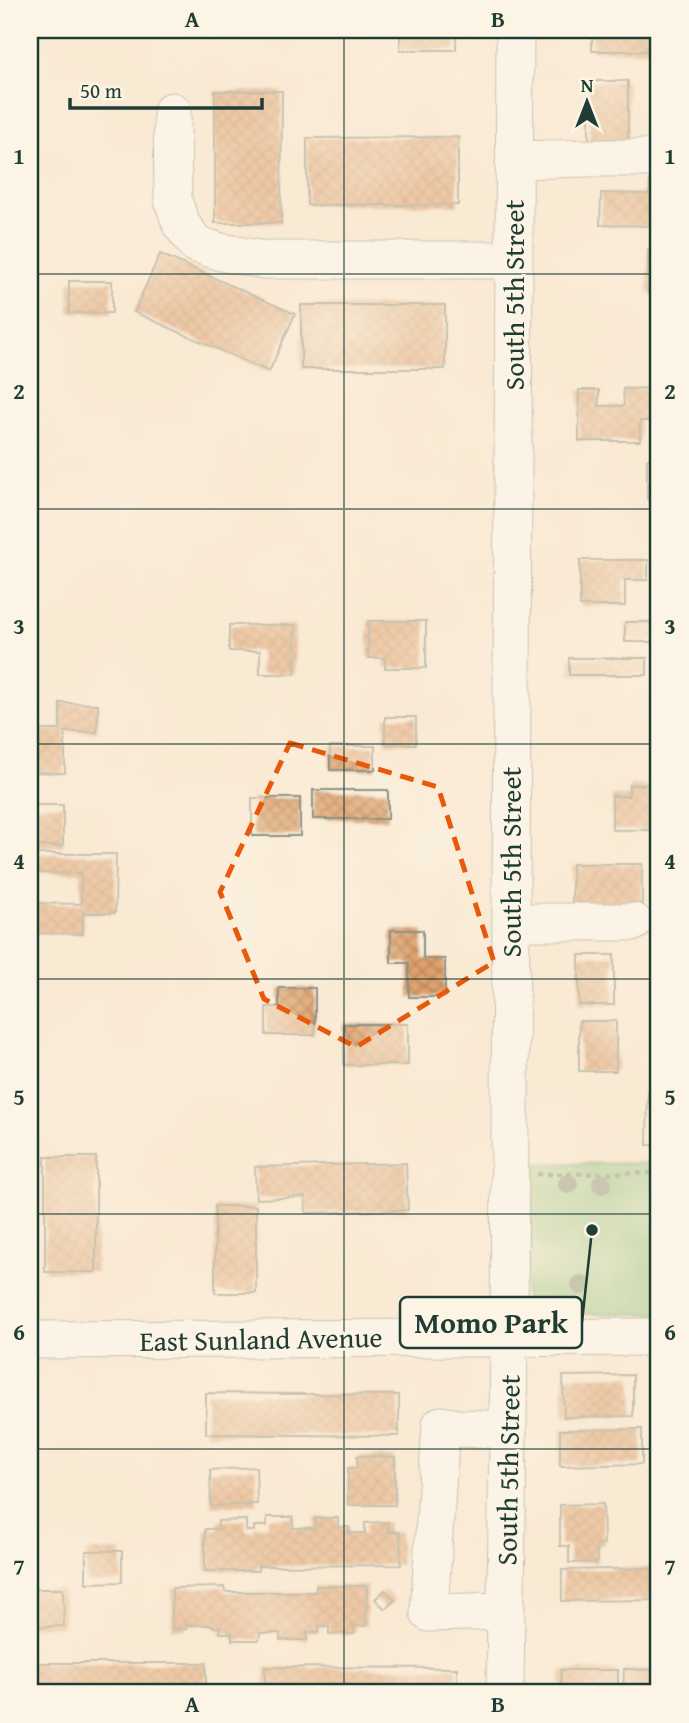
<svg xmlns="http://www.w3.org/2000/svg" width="689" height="1723" viewBox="0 0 689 1723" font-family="'Gentium Book Plus',serif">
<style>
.park{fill:#86c57c;stroke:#528158;stroke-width:2}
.building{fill:url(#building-cross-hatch)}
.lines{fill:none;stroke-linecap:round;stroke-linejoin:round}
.minor-casing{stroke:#8c9484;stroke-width:39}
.path{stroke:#8c9484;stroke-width:4.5;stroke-dasharray:5 5;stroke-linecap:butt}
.minor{stroke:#fff;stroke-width:37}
.tree{fill:#8f9e86}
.marked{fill:none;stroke:#e8590c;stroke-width:5;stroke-dasharray:14 9;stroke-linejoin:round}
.grid{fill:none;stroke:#1f3d34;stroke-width:2;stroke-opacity:0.55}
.labels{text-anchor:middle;stroke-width:6;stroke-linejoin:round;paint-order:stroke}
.street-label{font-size:28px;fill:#1f3d34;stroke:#fcf5e5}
.leader{fill:none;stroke:#1f3d34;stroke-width:2.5}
.callout-dot{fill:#1f3d34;stroke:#fcf5e5;stroke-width:2.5}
.callout{fill:#fcf5e5;stroke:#1f3d34;stroke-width:2.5}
.callout-label{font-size:30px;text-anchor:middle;font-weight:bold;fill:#1f3d34}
.neatline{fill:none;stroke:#1f3d34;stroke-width:2.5}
.grid-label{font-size:23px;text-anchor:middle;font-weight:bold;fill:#1f3d34}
</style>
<defs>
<pattern id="building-cross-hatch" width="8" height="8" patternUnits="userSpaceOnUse" patternTransform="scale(1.75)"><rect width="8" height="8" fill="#e0a16c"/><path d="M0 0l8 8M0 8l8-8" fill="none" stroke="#b5845a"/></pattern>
</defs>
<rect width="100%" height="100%" fill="#fcf5e5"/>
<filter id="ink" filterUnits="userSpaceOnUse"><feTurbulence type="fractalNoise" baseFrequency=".0143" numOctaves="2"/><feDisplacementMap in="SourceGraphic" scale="14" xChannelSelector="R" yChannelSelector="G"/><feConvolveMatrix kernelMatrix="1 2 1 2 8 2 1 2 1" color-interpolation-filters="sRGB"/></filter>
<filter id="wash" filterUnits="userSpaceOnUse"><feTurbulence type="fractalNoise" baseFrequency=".00686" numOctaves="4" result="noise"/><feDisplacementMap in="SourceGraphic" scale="28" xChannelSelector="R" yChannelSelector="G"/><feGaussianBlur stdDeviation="1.57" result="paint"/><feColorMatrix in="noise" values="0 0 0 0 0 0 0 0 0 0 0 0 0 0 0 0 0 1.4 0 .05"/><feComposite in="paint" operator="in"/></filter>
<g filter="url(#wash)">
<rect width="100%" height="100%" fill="#f9ead4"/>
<path class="park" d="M659 1163V1314H539C530 1311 528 1305 525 1296L526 1164Z"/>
<g id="blocks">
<path class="building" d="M400 30H456V50H400Z
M592 30H659V51H592Z
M589 81H628V148H589Z
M215 91H282L281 223H215Z
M458 137V205H307V138Z
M650 178 659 179V226L600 225 601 193 649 194Z
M648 249H659V294H648Z
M160 254 295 314 269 372 134 312Z
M69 281H112V313H69Z
M301 305H445V369H301Z
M659 388V421H640V441H579V390H599V406H624L623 389Z
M647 459H659V499H647Z
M580 560H648V580H625V606H580Z
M368 621H426V668H385V658H368Z
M625 622H659V642H625Z
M229 625H295V674H260V651H229Z
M569 658H647V675H569Z
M60 703 98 704 97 732H65V773L30 772V730H60Z
M385 717H416V744H385Z
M330 746H375V770H330Z
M629 785H659V830H612V796H629Z
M313 790H388V819H313Z
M252 798H300V836H252Z
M30 805H63V846H30Z
M30 854H116L115 913H83V934L30 933V903L81 904V873H30Z
M572 864H642V904H572Z
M391 930H423V959H445V997H409V963H391Z
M30 946H34V981H30Z
M579 955H614V1005H579Z
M279 988H315V1035H266V1007H279Z
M579 1021H616V1071H579Z
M344 1024H408V1065H344Z
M648 1091H659V1145H647Z
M45 1157H96V1272H45Z
M406 1163 408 1210 306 1213 305 1197 256 1199 255 1167Z
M215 1206H256V1293H215Z
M633 1375V1416L564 1417 563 1376Z
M206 1393 399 1395V1436L206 1434Z
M642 1429V1464L560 1466V1430Z
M357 1456 395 1457V1505H348V1468H357Z
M256 1467 257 1504 211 1506 210 1470Z
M603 1504 604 1544 597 1545V1562L569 1563V1546H560V1505Z
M267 1517H293V1528H315V1518H338V1527H349V1533H365V1523L388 1522V1532H400L401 1565 258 1566V1571H205V1529H218V1521L246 1520V1531H254V1526H267Z
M86 1551H122V1582L86 1583Z
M659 1568V1600L562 1601V1570Z
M316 1586H367L366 1626H355L354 1634H329V1626H319V1632H307V1640H280V1633H260L259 1640H232V1633H220V1627H213V1625H186V1629H172V1588L224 1587 225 1592H316Z
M30 1589H63L64 1626 30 1627Z
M385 1590 395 1600 385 1609 375 1599Z
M30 1663H206V1693H30Z
M265 1667 457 1668V1693H265Z
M624 1669 659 1670V1693H623Z
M561 1670H618V1693H561Z"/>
</g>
</g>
<g filter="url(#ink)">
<use href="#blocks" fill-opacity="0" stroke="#8c9484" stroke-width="2"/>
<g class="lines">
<defs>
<path id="minor" d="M172 111 173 200 181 224 196 244 221 252 264 260H514
M515 160 585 158H659
M511 922H634
M30 1340 659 1337
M506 1611 429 1613 441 1425 458 1428 508 1430
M505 1693 509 1337 515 30"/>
</defs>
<use href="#minor" class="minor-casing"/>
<path class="path" d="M537 1174 659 1173"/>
<use href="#minor" class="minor"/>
</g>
<g class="tree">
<circle cx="568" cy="1184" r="10"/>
<circle cx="602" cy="1184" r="10"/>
<circle cx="581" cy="1285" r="10"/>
</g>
</g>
<path d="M0 0H689V1723H0ZM290 743 438 787 494 962 356 1047 264 999 220 892Z" fill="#f9ead4" fill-opacity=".55" fill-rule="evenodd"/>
<path class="marked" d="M290 743 438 787 494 962 356 1047 264 999 220 892Z"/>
<path class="grid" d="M344 30V1693M30 274H659M30 509H659M30 744H659M30 979H659M30 1214H659M30 1449H659"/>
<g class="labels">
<g class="street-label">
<text transform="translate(514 295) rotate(-90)" y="10">South 5th Street</text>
<text transform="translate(511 862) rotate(-90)" y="10">South 5th Street</text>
<text transform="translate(261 1339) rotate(-1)" y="10">East Sunland Avenue</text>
<text transform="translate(508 1470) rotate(-89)" y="10">South 5th Street</text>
</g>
</g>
<path class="leader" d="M592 1230L582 1322"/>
<circle class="callout-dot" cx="592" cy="1230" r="7"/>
<rect class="callout" x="400" y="1297" width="182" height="51" rx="7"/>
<g class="callout-label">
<text x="491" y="1333">Momo Park</text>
</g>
<rect width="689" height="1723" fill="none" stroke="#fcf5e5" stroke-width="77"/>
<g transform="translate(587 102)" stroke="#fcf5e5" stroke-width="5" paint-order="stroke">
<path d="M0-5L12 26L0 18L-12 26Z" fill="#1f3d34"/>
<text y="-10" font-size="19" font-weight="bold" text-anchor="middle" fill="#1f3d34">N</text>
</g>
<path d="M70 98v10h192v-10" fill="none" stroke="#1f3d34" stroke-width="3.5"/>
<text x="80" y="98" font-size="21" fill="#1f3d34" stroke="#fcf5e5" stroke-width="5" paint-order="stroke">50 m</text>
<rect x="38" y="38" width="612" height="1646" class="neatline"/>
<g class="grid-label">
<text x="192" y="27">A</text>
<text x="498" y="27">B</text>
<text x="19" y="164">1</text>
<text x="670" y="164">1</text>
<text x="19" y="399">2</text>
<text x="670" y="399">2</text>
<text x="19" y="634">3</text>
<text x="670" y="634">3</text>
<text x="19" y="869">4</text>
<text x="670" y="869">4</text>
<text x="19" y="1105">5</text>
<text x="670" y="1105">5</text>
<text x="19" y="1340">6</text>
<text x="670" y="1340">6</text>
<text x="19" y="1575">7</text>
<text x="670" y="1575">7</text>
<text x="192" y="1712">A</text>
<text x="498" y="1712">B</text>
</g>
</svg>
